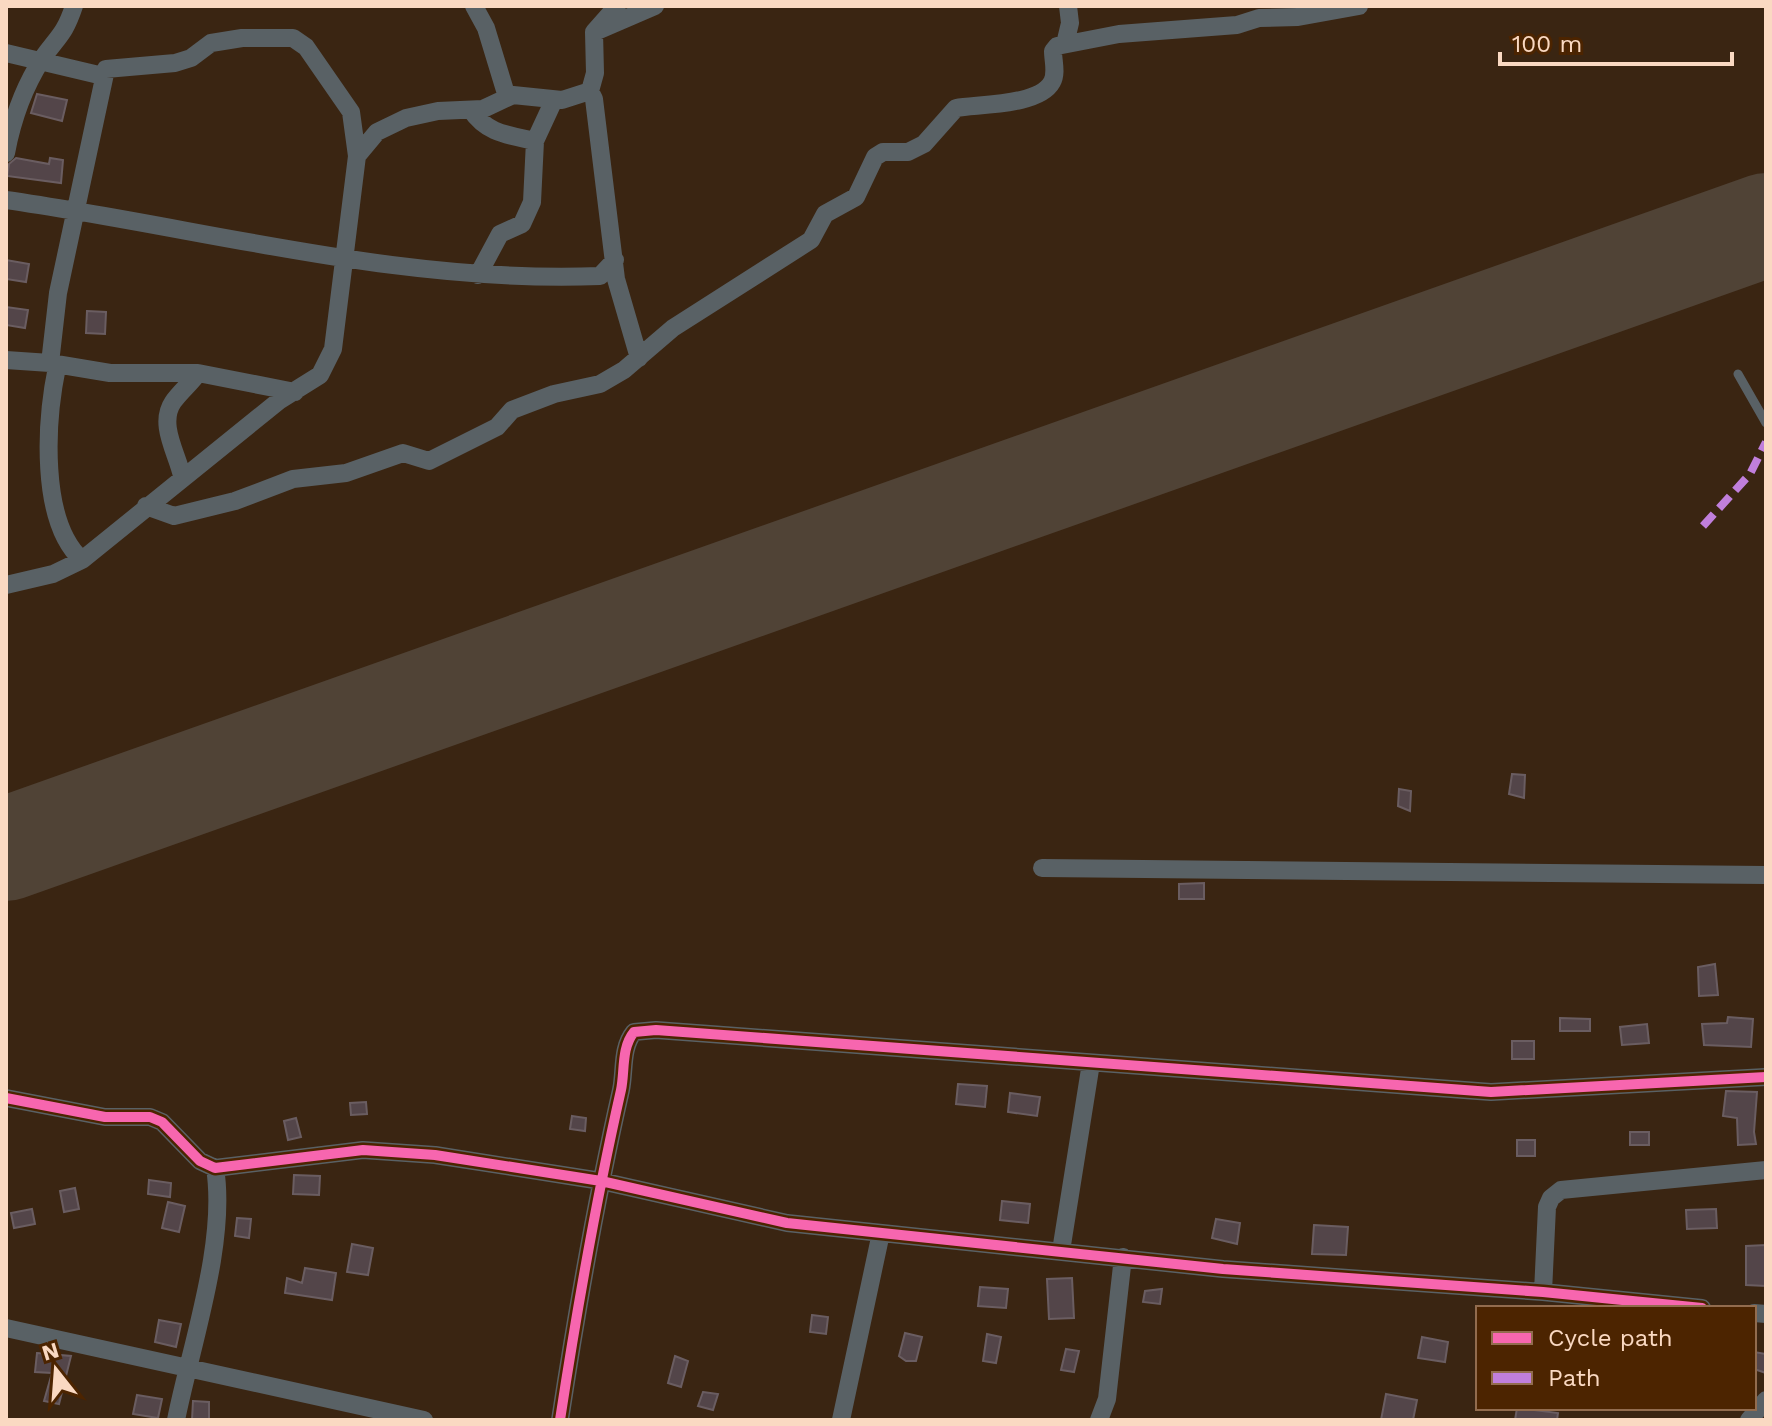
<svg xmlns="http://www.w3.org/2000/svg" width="1772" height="1426" viewBox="0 0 1772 1426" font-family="'Work Sans',sans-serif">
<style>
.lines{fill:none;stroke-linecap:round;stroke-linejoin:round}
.runway{stroke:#504336;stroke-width:104}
.building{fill:#534549;stroke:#6a5d61;stroke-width:2}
.lane{stroke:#596165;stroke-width:9}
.street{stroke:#596165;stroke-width:18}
.quiet{stroke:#c07fdc;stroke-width:8;stroke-dasharray:16 8;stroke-linecap:butt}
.cycleway-casing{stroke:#4c2400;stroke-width:15}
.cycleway{stroke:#f766af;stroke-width:10}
</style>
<rect width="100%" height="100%" fill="#3a2512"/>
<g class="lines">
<path class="runway" d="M6 849 1766 225"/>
</g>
<path class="building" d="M37 94 67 100 62 121 31 113Z
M16 158 49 164 50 158 63 160 61 183 7 176 9 164Z
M6 260 29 264 26 282 6 279Z
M6 307 28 310 25 328 6 325Z
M87 311 106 312 105 334 86 333Z
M1512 774 1525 775 1524 798 1509 794Z
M1399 789 1411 791 1410 811 1398 806Z
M1204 883V899H1179V884Z
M1715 964 1718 995 1699 996 1698 967Z
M1728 1017 1753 1019 1751 1047 1704 1045 1702 1024 1727 1023Z
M1560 1018 1590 1019V1031H1560Z
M1647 1024 1649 1043 1622 1045 1620 1027Z
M1512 1041H1534V1059H1512Z
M958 1084 987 1086 985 1107 956 1104Z
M1726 1091 1757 1092 1754 1132 1756 1144 1738 1145 1737 1118 1723 1116Z
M1010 1093 1040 1097 1037 1116 1008 1112Z
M366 1102 367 1114 351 1115 350 1103Z
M572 1116 586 1118 585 1131 570 1129Z
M296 1118 301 1137 288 1140 284 1121Z
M1630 1132H1649V1145H1630Z
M1517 1140H1535V1156H1517Z
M294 1175 320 1176 319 1195 293 1194Z
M149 1180 171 1183 170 1197 148 1194Z
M75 1188 79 1209 64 1212 60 1191Z
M1002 1201 1030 1204 1028 1223 1000 1220Z
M168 1202 185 1206 179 1232 162 1228Z
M32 1209 35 1224 14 1228 11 1213Z
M1716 1209 1717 1228 1687 1229 1686 1210Z
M237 1218 251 1219 249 1238 235 1236Z
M1216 1219 1240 1223 1237 1244 1212 1238Z
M1314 1225 1348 1227 1346 1255 1312 1254Z
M352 1244 373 1248 368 1275 347 1272Z
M1766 1245V1286L1746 1285V1246Z
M305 1268 336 1273 332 1300 285 1293 287 1278 302 1283Z
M1072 1278 1074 1318 1049 1319 1047 1279Z
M980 1287 1008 1289 1006 1308 978 1306Z
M1162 1289 1160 1304 1143 1302 1145 1291Z
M812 1315 828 1317 826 1334 810 1332Z
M159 1320 181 1324 176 1347 155 1342Z
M905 1333 922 1337 916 1361H906L899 1356Z
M987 1334 1001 1337 996 1363 983 1361Z
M1422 1337 1448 1342 1445 1362 1418 1358Z
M1066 1349 1079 1351 1074 1372 1061 1370Z
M1754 1352 1766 1354V1373L1754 1369Z
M37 1353 71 1356 59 1404 44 1401 52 1373 35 1372Z
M675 1356 688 1361 681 1387 668 1383Z
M703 1392 718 1394 713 1410 698 1406Z
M1386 1394 1417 1400 1413 1420H1381Z
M137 1395 162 1399 158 1418 133 1414Z
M193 1401 209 1402V1420H192Z
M1517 1408 1558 1413 1557 1420H1515Z"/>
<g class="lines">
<path class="lane" d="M1738 374 1766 423"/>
<path class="street" d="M474 6 486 28 507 97
M617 6 594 32 595 73 590 91 594 99 616 279 639 358
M597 31 655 6
M1065 44 1070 23 1068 6
M6 53 103 76
M471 110C487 134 509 135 535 141
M6 153C12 121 24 87 42 59 58 36 64 36 74 6
M6 200C203 228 399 284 600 276L615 260
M478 275 500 234 522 224 532 202 535 141 554 100
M6 360 50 363 58 293 106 69 175 63 191 58 211 43 242 38H293L306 47 351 112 357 156
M50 363 110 373H198
M57 367C46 420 39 521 82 560
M182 476C177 453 158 424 173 402 180 392 191 383 198 373L295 392
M146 506 174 516 235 501 293 479 346 473 403 453 429 461 497 427 512 410 554 394 600 384 624 370 673 328 811 240 825 214 856 197 875 157 883 152H908L924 144 956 108C978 104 1039 106 1052 82 1057 73 1053 61 1053 51L1057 46 1119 34 1237 25 1259 18 1298 17 1359 6
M6 585 53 574 82 560 280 400 320 375 333 349 357 156 377 132 406 118 438 111 483 109 513 95 562 100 590 91
M1042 868 1766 875
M6 1098 105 1117H150L162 1122 200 1161 215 1168 363 1150 435 1155 601 1181 787 1223 1223 1269 1543 1292 1702 1308
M1061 1251 1091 1063
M1543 1292 1547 1207 1551 1198 1561 1190 1766 1170
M1754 1313 1766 1314
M6 1328 424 1420
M176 1420C191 1345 227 1243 215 1168
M560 1420C577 1309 596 1200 621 1090 625 1071 621 1048 634 1032L656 1030 1491 1092 1766 1077
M841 1420 881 1233
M1099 1420 1107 1399 1123 1257
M1749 1420 1766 1400"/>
<path class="quiet" d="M1703 526 1750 474 1766 442"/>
<defs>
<path id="cycleway" d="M6 1098 105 1117H150L162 1122 200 1161 215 1168 363 1150 435 1155 601 1181 787 1223 1223 1269 1543 1292 1702 1308
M560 1420C577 1309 596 1200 621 1090 625 1071 621 1048 634 1032L656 1030 1491 1092 1766 1077"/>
</defs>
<use href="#cycleway" class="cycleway-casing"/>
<use href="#cycleway" class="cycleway"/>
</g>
<rect width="1772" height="1426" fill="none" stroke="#fad9c2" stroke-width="16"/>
<rect x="1476" y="1306" width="280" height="104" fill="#4c2400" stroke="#926c4e" stroke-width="2"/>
<rect x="1492" y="1332" width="40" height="12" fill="#f766af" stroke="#926c4e" stroke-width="2"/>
<text x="1548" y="1346" font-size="24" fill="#fad9c2">Cycle path</text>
<rect x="1492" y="1372" width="40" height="12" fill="#c07fdc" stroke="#926c4e" stroke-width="2"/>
<text x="1548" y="1386" font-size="24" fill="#fad9c2">Path</text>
<g transform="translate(56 1370) rotate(343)" stroke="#4c2400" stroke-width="6" paint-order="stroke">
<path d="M0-6L14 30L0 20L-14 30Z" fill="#fad9c2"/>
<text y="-12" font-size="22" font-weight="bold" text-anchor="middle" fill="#fad9c2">N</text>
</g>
<path d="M1500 52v12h232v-12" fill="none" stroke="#fad9c2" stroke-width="4"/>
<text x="1512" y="52" font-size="24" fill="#fad9c2" stroke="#4c2400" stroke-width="6" paint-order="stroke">100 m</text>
</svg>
